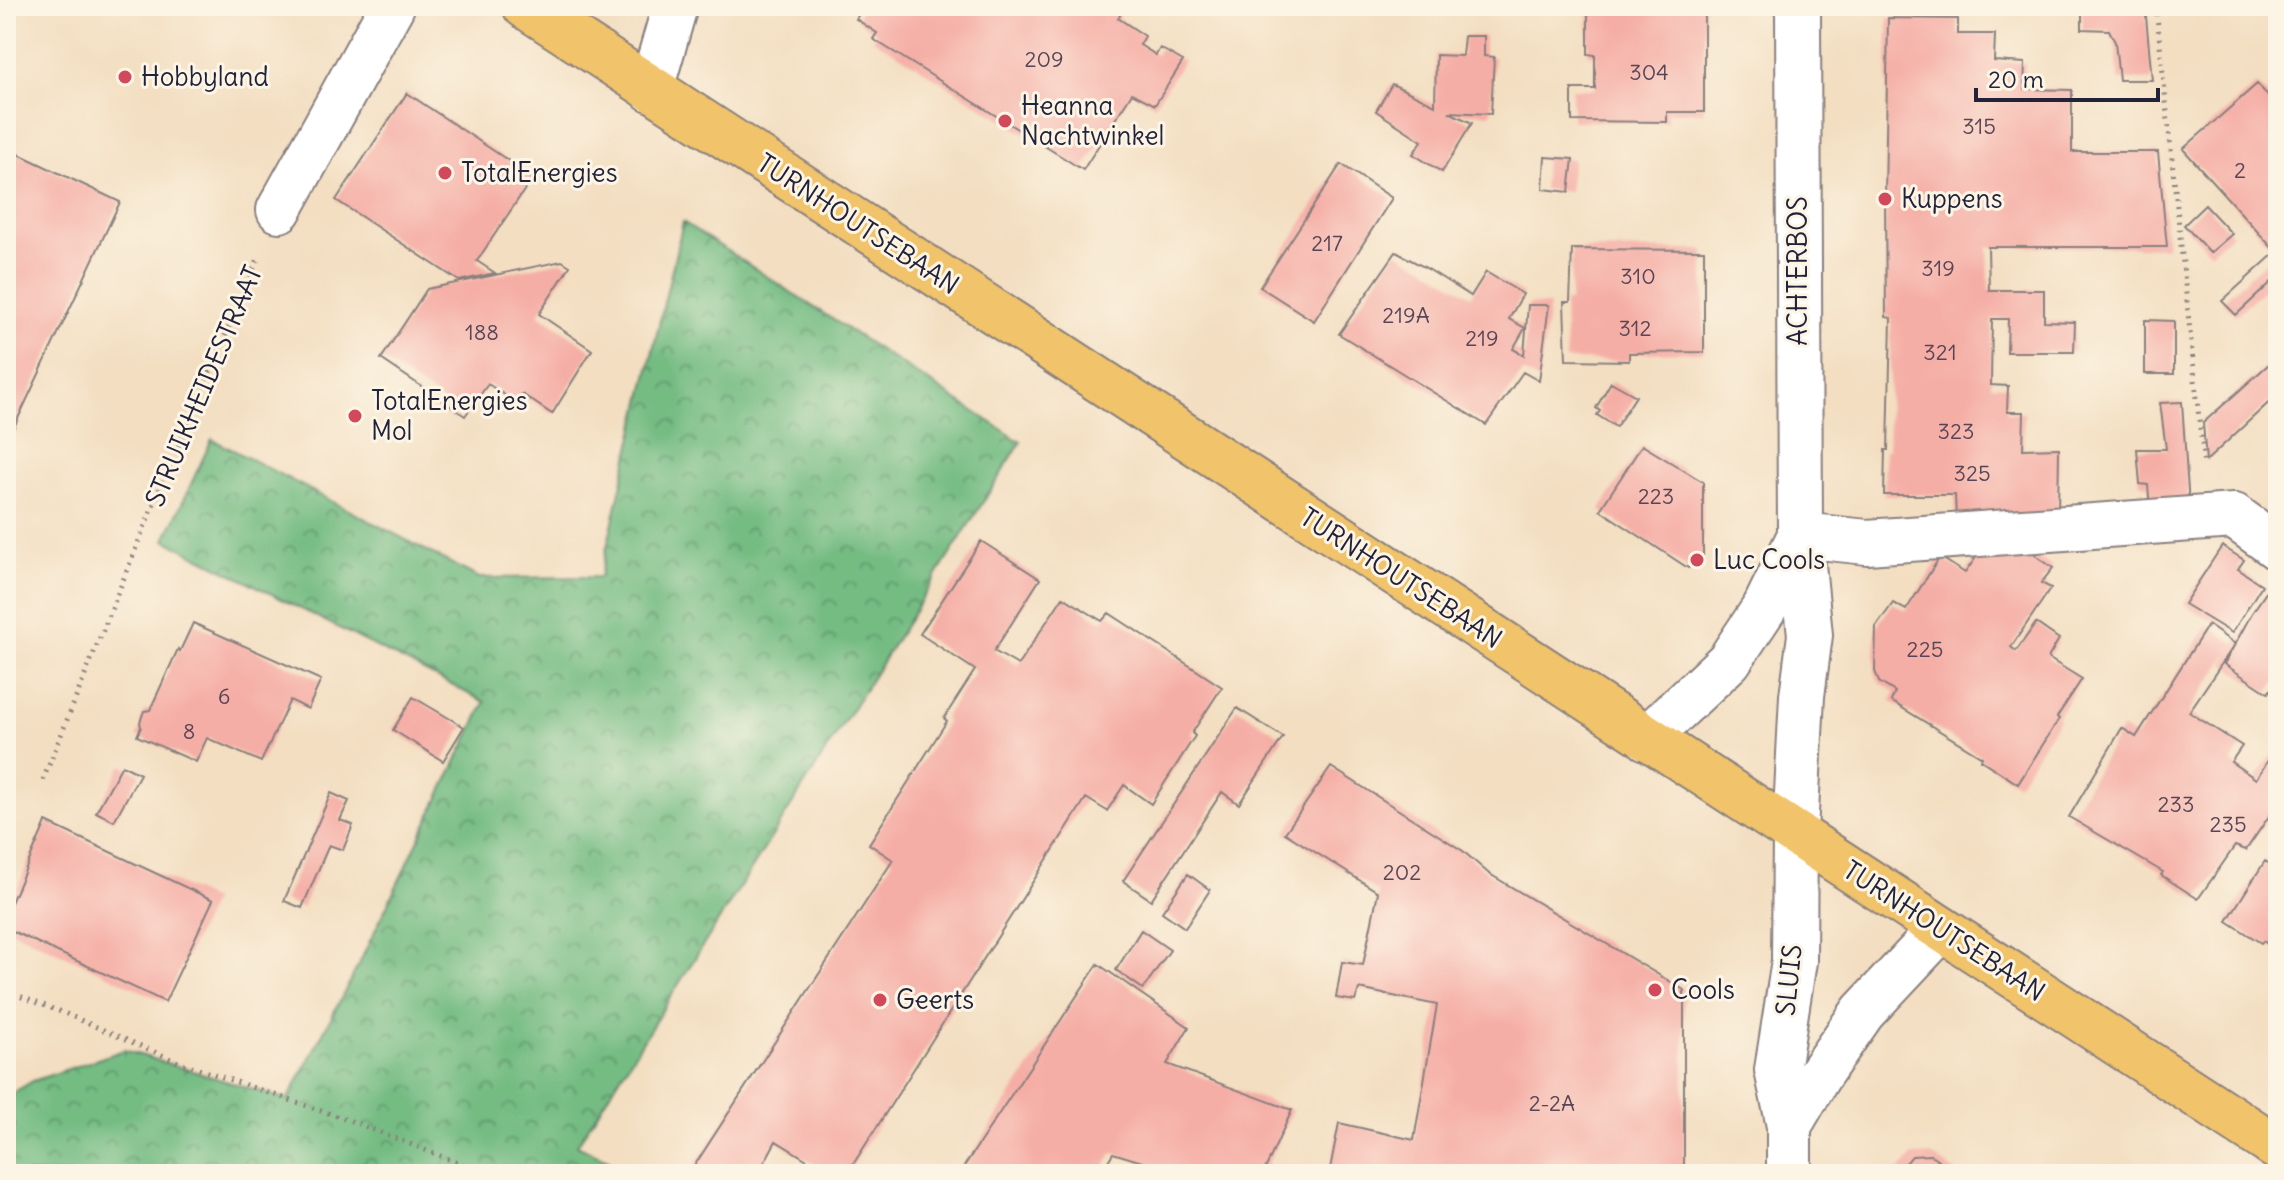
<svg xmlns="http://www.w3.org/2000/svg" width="2284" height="1180" viewBox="0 0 2284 1180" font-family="Delius,sans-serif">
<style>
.forest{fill:url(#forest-crowns);stroke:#4b6f5f;stroke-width:2}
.building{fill:#f5aea6}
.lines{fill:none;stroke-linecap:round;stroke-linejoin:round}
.minor-casing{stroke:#8a807e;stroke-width:48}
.major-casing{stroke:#8a807e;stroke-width:48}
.path{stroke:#8a807e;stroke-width:5;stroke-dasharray:2 6;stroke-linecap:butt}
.minor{stroke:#fff;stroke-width:44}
.major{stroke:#f1c36a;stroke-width:44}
.poi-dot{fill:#d1495b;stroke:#fcf5e5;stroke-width:3}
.labels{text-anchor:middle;stroke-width:6;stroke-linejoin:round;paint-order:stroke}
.number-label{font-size:22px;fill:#574556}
.poi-label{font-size:26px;fill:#22223b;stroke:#fcf5e5;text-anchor:start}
.street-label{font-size:26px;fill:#22223b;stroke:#fcf5e5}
</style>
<defs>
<pattern id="forest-crowns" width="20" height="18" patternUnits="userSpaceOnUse" patternTransform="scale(2)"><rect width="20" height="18" fill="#74bc83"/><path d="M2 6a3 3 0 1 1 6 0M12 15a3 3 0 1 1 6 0" fill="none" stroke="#5f986c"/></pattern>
</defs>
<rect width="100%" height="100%" fill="#fcf5e5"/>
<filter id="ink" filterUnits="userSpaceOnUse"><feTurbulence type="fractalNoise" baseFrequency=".0125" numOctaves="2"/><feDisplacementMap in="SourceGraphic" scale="16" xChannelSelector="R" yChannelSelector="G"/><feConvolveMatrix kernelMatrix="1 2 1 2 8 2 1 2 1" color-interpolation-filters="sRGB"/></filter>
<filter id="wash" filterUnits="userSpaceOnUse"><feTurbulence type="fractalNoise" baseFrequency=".006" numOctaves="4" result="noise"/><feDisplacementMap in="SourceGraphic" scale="32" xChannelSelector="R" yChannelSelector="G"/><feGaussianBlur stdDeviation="1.8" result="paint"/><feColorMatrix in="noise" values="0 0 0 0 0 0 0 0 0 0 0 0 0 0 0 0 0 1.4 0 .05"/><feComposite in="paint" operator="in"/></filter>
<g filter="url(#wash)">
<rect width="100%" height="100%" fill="#f3dec1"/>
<path class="forest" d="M683 222 1021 442 577 1145 636 1174H6V1097L33 1081 124 1050 288 1100 357 968 485 702 165 540 212 439 479 578 600 577Z"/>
<g id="blocks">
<path class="building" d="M864 6H1126L1118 18 1145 36 1140 45 1156 55 1160 48 1183 61 1155 105 1132 93 1083 170 873 39 877 33 856 19Z
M1588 6H1704V112H1667V122L1572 121V89H1595V55L1588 54Z
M2082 6H2145L2152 80H2119L2115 42 2109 30 2082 29Z
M1888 18 1958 19V34H1995L1994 61 2025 63 2024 89 2072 90V152H2158L2167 247H1988L1989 290H2044V321L2075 322 2074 352H2007L2008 319H1992L1991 385 2008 386 2007 412H2024L2023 449 2059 448 2058 515 1956 520 1955 495H1884L1885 450H1888L1891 318 1886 317 1885 199Z
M1464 36H1484V56L1494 57 1491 114 1449 112 1472 123 1442 172 1413 154 1422 141 1376 111 1392 84 1435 105 1436 55 1462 56Z
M2257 84 2278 106V276L2236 315 2222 301 2276 252 2183 149Z
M407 93 533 177 477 261 495 273 459 281 336 200Z
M6 148 120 202 6 444Z
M1545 157 1573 159 1569 192 1543 189Z
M1341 164 1392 198 1314 321 1260 287Z
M2205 205 2232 234 2210 253 2184 225Z
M1572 249 1704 250V352L1629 353V361L1566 360 1564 302H1570Z
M1396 252 1428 269 1471 296 1486 272 1523 294 1509 319 1525 328 1513 349 1524 355 1528 305H1549L1539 381 1523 372 1486 425 1339 334Z
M562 261 570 266 539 314 592 350 552 414 522 394 514 401 488 384 465 416 381 359 427 289Z
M2145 320 2174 321V374H2145Z
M2278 356V394L2206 461 2203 423Z
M1611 382 1636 396 1616 427 1597 415 1600 411 1596 408Z
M2182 402 2189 506 2150 509 2148 485 2140 484 2137 449H2166L2160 403Z
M1642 445 1703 482V557L1688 568 1600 510Z
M2044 540 2035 555 2053 568 2041 583 2051 588 2011 647 2016 651 2036 623 2059 639 2048 658 2082 679 2057 717 2059 719 2018 784 1981 760 1982 757 1891 701 1895 692 1879 682 1875 671 1876 627 1893 603 1906 610 1940 557 1965 573 1979 553Z
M981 541 1040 579 994 651 1018 665 1063 597 1102 621 1109 613 1222 687 1192 733 1195 736 1151 804 1124 785 1107 811 1086 798 847 1174H830L776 1141 758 1174H689L893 860 869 844 947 721 944 718 975 670 920 634Z
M2222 546 2244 560 2238 569 2262 585 2232 633 2184 604Z
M2278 575V680L2268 693 2224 664 2252 613Z
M193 623 321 680 308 709 290 700 261 762 207 738 196 762 137 736 141 727 140 722 144 711 150 710 178 649 180 651Z
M2208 625 2235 644 2189 712 2242 746 2231 762 2256 779 2278 745V803L2246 850 2235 846 2198 899 2161 875 2163 872 2069 817 2122 728 2136 737Z
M413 697 464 727 443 761 393 730Z
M1237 708 1283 737 1239 804 1222 792 1151 900 1123 881Z
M122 765 140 774 114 821 96 812Z
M1331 767 1463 851 1488 873 1684 990V1174H1329L1339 1123 1414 1140 1437 1005 1359 989 1355 1001 1336 998 1342 962 1363 965 1378 892 1285 833Z
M331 793 349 801 340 820 353 825 343 850 329 845 302 908 284 901Z
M46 822 213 900 165 1002 6 928V914Z
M2265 861 2278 869V951L2263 941 2261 943 2227 921Z
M1188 874 1210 890 1185 928 1162 912Z
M1141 930 1170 950 1143 989 1116 970Z
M1098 964 1189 1027 1167 1064 1292 1110 1263 1174H1167L1168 1170 1113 1153 1100 1174H959Z
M1931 1155 1959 1174H1899V1171L1912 1156Z"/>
</g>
</g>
<g filter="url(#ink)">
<use href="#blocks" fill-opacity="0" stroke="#8a807e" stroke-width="2"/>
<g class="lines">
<defs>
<path id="minor" d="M651 89 675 6
M279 210 392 6
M1800 535 1867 542 2234 516 2278 548
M1647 738 1729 661 1765 607 1800 535
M1789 1126 1819 1075 1863 1012 1941 929
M1789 1174V1126L1777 1070 1794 961 1795 832 1802 696 1810 635 1800 535 1798 6"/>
<path id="major" d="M525 6 2278 1148"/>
</defs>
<use href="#minor" class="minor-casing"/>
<use href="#major" class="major-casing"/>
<path class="path" d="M2156 6 2204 466
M43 780 156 498 258 259
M6 991 64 1013 178 1062 351 1121 487 1174"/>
<use href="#minor" class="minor"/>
<use href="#major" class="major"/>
</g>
</g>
<g class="poi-dot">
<circle cx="125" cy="77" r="8"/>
<circle cx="1005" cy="121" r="8"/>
<circle cx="445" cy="173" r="8"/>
<circle cx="1885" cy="199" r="8"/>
<circle cx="355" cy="416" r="8"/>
<circle cx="1697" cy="560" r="8"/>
<circle cx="1655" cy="990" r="8"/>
<circle cx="880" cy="1000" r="8"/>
</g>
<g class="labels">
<g class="number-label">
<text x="1044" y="67">209</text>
<text x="1649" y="80">304</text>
<text x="1979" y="134">315</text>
<text x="2240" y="178">2</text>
<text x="1327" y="251">217</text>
<text x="1938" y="276">319</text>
<text x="1638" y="284">310</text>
<text x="1406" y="323">219A</text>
<text x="1635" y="336">312</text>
<text x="482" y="340">188</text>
<text x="1482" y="346">219</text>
<text x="1940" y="360">321</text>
<text x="1956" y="439">323</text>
<text x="1972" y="481">325</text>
<text x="1656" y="504">223</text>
<text x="1925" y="657">225</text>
<text x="224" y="704">6</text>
<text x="189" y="739">8</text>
<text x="2176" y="812">233</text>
<text x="2228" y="832">235</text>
<text x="1402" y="880">202</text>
<text x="1552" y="1111">2-2A</text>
</g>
<g class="poi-label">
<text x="141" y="86">Hobbyland</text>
<text x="1021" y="115">Heanna<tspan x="1021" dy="30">Nachtwinkel</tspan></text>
<text x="461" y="182">TotalEnergies</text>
<text x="1901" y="208">Kuppens</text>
<text x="371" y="410">TotalEnergies<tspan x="371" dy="30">Mol</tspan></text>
<text x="1713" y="569">Luc Cools</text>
<text x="1671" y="999">Cools</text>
<text x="896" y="1009">Geerts</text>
</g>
<g class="street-label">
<text transform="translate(858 224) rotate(33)" y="9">TURNHOUTSEBAAN</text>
<text transform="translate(1798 271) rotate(-90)" y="9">ACHTERBOS</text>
<text transform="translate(204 386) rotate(-67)" y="9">STRUIKHEIDESTRAAT</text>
<text transform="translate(1401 578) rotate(33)" y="9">TURNHOUTSEBAAN</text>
<text transform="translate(1944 931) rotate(33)" y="9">TURNHOUTSEBAAN</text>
<text transform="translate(1789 980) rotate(-84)" y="9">SLUIS</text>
</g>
</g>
<rect width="2284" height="1180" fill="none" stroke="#fcf5e5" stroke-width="32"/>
<path d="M1976 88v12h182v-12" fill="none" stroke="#22223b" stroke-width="4"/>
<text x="1988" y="88" font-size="24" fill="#22223b" stroke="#fcf5e5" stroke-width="6" paint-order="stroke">20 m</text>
</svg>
